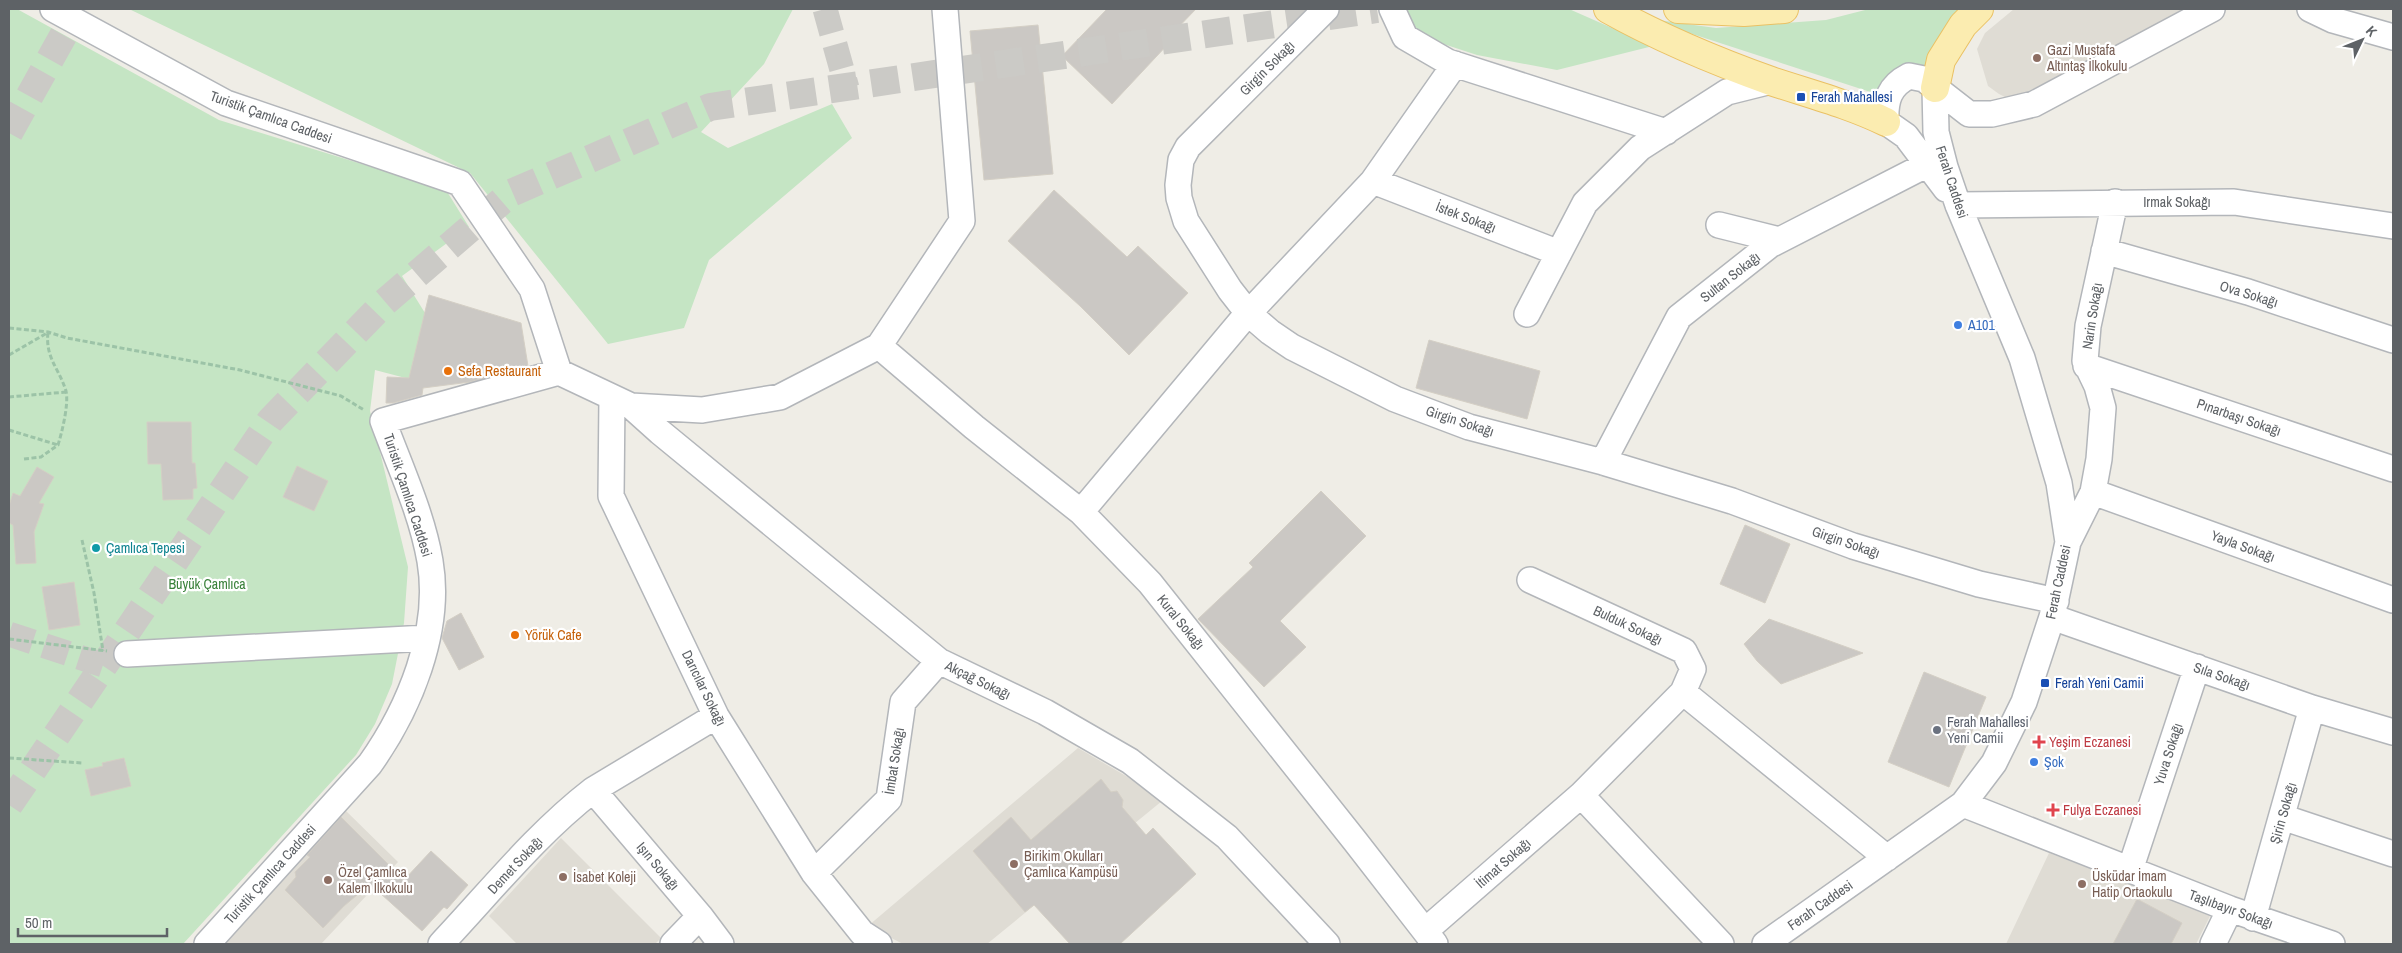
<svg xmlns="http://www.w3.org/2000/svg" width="2402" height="953" viewBox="0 0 2402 953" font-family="'Archivo Narrow',sans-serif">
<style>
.education{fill:#dfdcd4}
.green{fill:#c5e5c4}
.building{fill:#cbc8c4;stroke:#d4cfc5}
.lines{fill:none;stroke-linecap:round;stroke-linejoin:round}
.minor-tunnel{stroke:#cbcac6;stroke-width:25;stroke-dasharray:25 12;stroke-linecap:butt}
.major-tunnel{stroke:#cbcac6;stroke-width:28;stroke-dasharray:28 14;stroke-linecap:butt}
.minor-casing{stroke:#b3b6ba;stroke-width:28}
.major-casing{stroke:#eac164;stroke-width:30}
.path{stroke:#9cc3a7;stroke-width:3;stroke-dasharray:5 2.5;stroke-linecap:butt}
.minor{stroke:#fff;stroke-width:25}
.major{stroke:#fbecb0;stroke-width:28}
.education-dot{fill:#8d6e63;stroke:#fff;stroke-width:2}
.transit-dot{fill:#1a4fb4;stroke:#fff;stroke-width:2}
.shop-dot{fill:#3f7fe0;stroke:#fff;stroke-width:2}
.food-dot{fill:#e8710a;stroke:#fff;stroke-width:2}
.culture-dot{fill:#0f9aa8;stroke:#fff;stroke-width:2}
.worship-dot{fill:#6b7280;stroke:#fff;stroke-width:2}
.health-dot{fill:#e0444e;stroke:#fff;stroke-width:2}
.labels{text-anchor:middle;stroke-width:4.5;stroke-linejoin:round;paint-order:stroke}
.education-label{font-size:14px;fill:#785e54;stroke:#fff;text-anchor:start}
.street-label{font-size:14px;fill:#5e6266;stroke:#fff}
.transit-label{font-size:14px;fill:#164399;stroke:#fff;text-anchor:start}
.shop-label{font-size:14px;fill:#366cbe;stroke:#fff;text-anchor:start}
.food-label{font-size:14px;fill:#c56008;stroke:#fff;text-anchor:start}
.culture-label{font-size:14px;fill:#0d838f;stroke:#fff;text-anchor:start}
.park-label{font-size:14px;fill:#39813a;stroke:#fff}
.worship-label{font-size:14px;fill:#5b616d;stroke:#fff;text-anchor:start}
.health-label{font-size:14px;fill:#be3a42;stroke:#fff;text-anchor:start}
</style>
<rect width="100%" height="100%" fill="#efede6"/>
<path class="education" d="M2014 9H2192L2011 100 1999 94 1988 86 1977 49 1985 33Z
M1078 748 1138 783 1162 801 987 944H903L868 926Z
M343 808 398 862 321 944H220Z
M561 838 661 938 655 944H517L489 916Z
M2049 853 2211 914 2196 944H2006Z"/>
<path class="green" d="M9 9H17L219 120 446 190 469 227 402 276 425 313 417 381 375 370 370 411 408 567 404 623 392 684 375 724 356 755 183 944H9Z
M129 9H793L764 64 701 132 728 148 832 104 852 138 709 260 684 328 608 344 470 173Z
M1404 9H1569L1653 46 1557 70 1477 55 1407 32Z
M1869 9H1973L1935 71 1895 100 1643 18 1716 28 1826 20Z"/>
<path class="building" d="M1107 9H1196L1167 39 1170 42 1112 104 1062 56Z
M1038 25 1053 174 984 180 970 31Z
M1054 190 1127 257 1138 246 1188 293 1129 355 1080 306 1008 241Z
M429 295 521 323 528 366 470 382 423 388 422 395 393 403H386L387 377 409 378Z
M1429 340 1540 371 1527 419 1416 388Z
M147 422H191L192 463H195L197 488 193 489V499L163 500 161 464H148Z
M297 466 328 481 314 511 283 497Z
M37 467 54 477 39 503 44 504 34 532 36 563 16 564 13 525 9 523V506L13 493 20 496Z
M1321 491 1366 536 1280 621 1306 647 1264 687 1198 619 1253 567 1249 563Z
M1745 525 1790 544 1765 603 1720 584Z
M74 582 80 625 49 630 42 587Z
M461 613 484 657 459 670 442 638 447 621Z
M1769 619 1863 653 1781 684 1757 661 1744 644Z
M1924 672 1986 697 1949 787 1888 762Z
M124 758 131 786 91 796 85 770 103 766 102 763Z
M1101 779 1111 792 1117 791 1123 800 1122 807 1146 835 1153 828 1196 874 1120 944H1070L1034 905 1025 912 973 851 1011 817 1031 840Z
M341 817 404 880 431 851 468 885 447 909 444 907 422 931 370 884 344 906 323 928 285 890 296 877 295 872 310 857 307 855Z
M2137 899 2182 923 2171 944H2113Z"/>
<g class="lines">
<path class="minor-tunnel" d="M825 9 847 88
M9 634 103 665"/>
<path class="major-tunnel" d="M9 133 78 9
M9 805 270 421 385 302 511 193 710 107 1377 9"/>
<defs>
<path id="minor" d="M53 9 226 103 460 183 532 289 559 372 383 421C400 467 422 514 430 561 442 631 409 709 370 764L207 944
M1326 9 1188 147 1181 160 1178 185 1179 198 1186 221 1230 290 1248 313 1270 332 1292 347 1395 399 1469 427 1603 462 1732 501 1853 546 1979 584 2056 601
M1392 9 1405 37 1448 62 1666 132
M2310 9 2333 20 2393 37
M1373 181 1559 253
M1946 189 1906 136 1886 122C1885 100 1889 86 1909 76L1924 79 1969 114H1992L2034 104 2212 9
M1958 205 2234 202 2393 226
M1719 225 1779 240
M2104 251 2248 292 2393 340
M1527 314 1585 203 1640 148 1727 92 1771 81
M879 346 974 427 1081 512 1150 583 1355 841 1435 944
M2086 366 2393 469
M559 372 631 406 702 410 780 397 879 346 962 221 945 9
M612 397 611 496 716 716 814 873 862 933 879 944
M631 406 660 432 939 661 1045 712 1130 761 1227 837 1327 944
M1603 462 1679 317 1770 245 1928 164
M2093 492 2393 600
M1081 512 1242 320 1373 181 1455 64
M2068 542 2093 492 2099 459 2103 408 2097 386 2085 361 2088 326 2115 202
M1530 580 1684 651 1693 669 1683 692
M2052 617 2312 708 2393 732
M127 654 427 638
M593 790 700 916 721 944
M1963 804 2230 909 2332 944
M2282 817 2393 854
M2130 870 2197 667
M814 873 889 799 903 702 939 661
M2253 918 2312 708
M1425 931 1581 795
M441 944C490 892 536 834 593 790L716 716
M673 944 700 916
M1721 944 1581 795 1683 692 1887 858
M1765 944 1963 804 1994 763 2024 702 2052 617 2068 542 2059 483 2022 358 1958 205 1945 167 1936 132 1935 88
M2213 944 2230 909"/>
<path id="major" d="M1608 9C1660 38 1715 61 1771 81 1810 94 1849 104 1886 122
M1678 9 1744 12 1784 9
M1935 88 1941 60 1963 25 1979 9"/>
</defs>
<use href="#minor" class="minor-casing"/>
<use href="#major" class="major-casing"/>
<path class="path" d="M9 328 48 332 67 338 240 370 341 396 364 410
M9 355 47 333
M9 397 66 392
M9 430 58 445
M24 459 41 457 58 445C62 432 69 404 66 391 59 368 45 358 48 332
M82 540 94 593 103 651
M9 639 107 651
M9 758 82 763"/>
<use href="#minor" class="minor"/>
<use href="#major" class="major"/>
</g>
<g class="education-dot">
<circle cx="2037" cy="58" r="5"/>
<circle cx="1014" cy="864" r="5"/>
<circle cx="563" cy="877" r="5"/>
<circle cx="328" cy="880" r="5"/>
<circle cx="2082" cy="884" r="5"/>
</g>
<g class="transit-dot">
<rect x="1796" y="92" width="10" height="10" rx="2.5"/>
<rect x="2040" y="678" width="10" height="10" rx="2.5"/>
</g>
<g class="shop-dot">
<circle cx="1958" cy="325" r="5"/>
<circle cx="2034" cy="762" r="5"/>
</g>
<g class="food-dot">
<circle cx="448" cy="371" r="5"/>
<circle cx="515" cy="635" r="5"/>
</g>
<circle class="culture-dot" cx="96" cy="548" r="5"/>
<circle class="worship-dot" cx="1937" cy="730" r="5"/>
<g class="health-dot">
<path d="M2036.5 734.5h5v5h5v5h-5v5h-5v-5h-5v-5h5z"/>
<path d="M2050.5 802.5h5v5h5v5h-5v5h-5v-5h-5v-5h5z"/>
</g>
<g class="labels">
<g class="education-label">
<text x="2047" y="55">Gazi Mustafa<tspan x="2047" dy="16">Altıntaş İlkokulu</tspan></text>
<text x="1024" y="861">Birikim Okulları<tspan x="1024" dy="16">Çamlıca Kampüsü</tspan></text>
<text x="338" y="877">Özel Çamlıca<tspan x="338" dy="16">Kalem İlkokulu</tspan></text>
<text x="2092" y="881">Üsküdar İmam<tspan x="2092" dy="16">Hatip Ortaokulu</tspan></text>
<text x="573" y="882">İsabet Koleji</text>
</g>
<g class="street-label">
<text transform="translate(1267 68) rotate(-45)" y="5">Girgin Sokağı</text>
<text transform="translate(271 117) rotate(20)" y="5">Turistik Çamlıca Caddesi</text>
<text transform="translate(1952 182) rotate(72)" y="5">Ferah Caddesi</text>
<text x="2177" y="207">Irmak Sokağı</text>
<text transform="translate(1466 217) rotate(21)" y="5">İstek Sokağı</text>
<text transform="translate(1730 277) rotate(-38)" y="5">Sultan Sokağı</text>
<text transform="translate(2249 294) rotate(17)" y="5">Ova Sokağı</text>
<text transform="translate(2092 316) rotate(-81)" y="5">Narin Sokağı</text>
<text transform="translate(2239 417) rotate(19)" y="5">Pınarbaşı Sokağı</text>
<text transform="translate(1460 421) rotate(18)" y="5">Girgin Sokağı</text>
<text transform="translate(408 495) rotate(72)" y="5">Turistik Çamlıca Caddesi</text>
<text transform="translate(1846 542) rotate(19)" y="5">Girgin Sokağı</text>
<text transform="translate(2243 546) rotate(20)" y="5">Yayla Sokağı</text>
<text transform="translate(2058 582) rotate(-78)" y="5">Ferah Caddesi</text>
<text transform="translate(1181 622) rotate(51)" y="5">Kural Sokağı</text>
<text transform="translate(1628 625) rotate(25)" y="5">Bulduk Sokağı</text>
<text transform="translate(2222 676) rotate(19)" y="5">Sıla Sokağı</text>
<text transform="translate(978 680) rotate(26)" y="5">Akçağ Sokağı</text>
<text transform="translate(704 688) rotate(64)" y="5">Darıcılar Sokağı</text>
<text transform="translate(2168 754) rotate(-72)" y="5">Yuva Sokağı</text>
<text transform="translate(894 761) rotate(-81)" y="5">İmbat Sokağı</text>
<text transform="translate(2283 813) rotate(-74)" y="5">Şirin Sokağı</text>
<text transform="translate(1503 863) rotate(-41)" y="5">İtimat Sokağı</text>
<text transform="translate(515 865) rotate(-47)" y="5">Demet Sokağı</text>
<text transform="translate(658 866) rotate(50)" y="5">Işın Sokağı</text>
<text transform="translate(270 874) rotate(-48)" y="5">Turistik Çamlıca Caddesi</text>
<text transform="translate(1820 905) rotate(-35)" y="5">Ferah Caddesi</text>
<text transform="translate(2231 909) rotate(20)" y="5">Taşlıbayır Sokağı</text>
</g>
<g class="transit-label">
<text x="1811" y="102">Ferah Mahallesi</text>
<text x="2055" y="688">Ferah Yeni Camii</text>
</g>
<g class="shop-label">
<text x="1968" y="330">A101</text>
<text x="2044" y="767">Şok</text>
</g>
<g class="food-label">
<text x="458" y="376">Sefa Restaurant</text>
<text x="525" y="640">Yörük Cafe</text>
</g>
<g class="culture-label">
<text x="106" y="553">Çamlıca Tepesi</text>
</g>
<g class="park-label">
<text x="207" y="589">Büyük Çamlıca</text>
</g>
<g class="worship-label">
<text x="1947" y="727">Ferah Mahallesi<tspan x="1947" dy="16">Yeni Camii</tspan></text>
</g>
<g class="health-label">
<text x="2049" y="747">Yeşim Eczanesi</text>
<text x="2063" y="815">Fulya Eczanesi</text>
</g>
</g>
<rect width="2402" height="953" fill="none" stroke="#5e6266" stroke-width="20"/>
<g transform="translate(2362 40) rotate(47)" stroke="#ffffff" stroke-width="4" paint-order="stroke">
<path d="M0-4L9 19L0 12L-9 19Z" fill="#5e6266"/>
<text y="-8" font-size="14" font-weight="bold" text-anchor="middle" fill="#5e6266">K</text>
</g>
<path d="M18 928v8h149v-8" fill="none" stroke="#5e6266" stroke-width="2.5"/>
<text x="25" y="928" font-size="15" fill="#5e6266" stroke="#ffffff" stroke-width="4" paint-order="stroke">50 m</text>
</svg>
